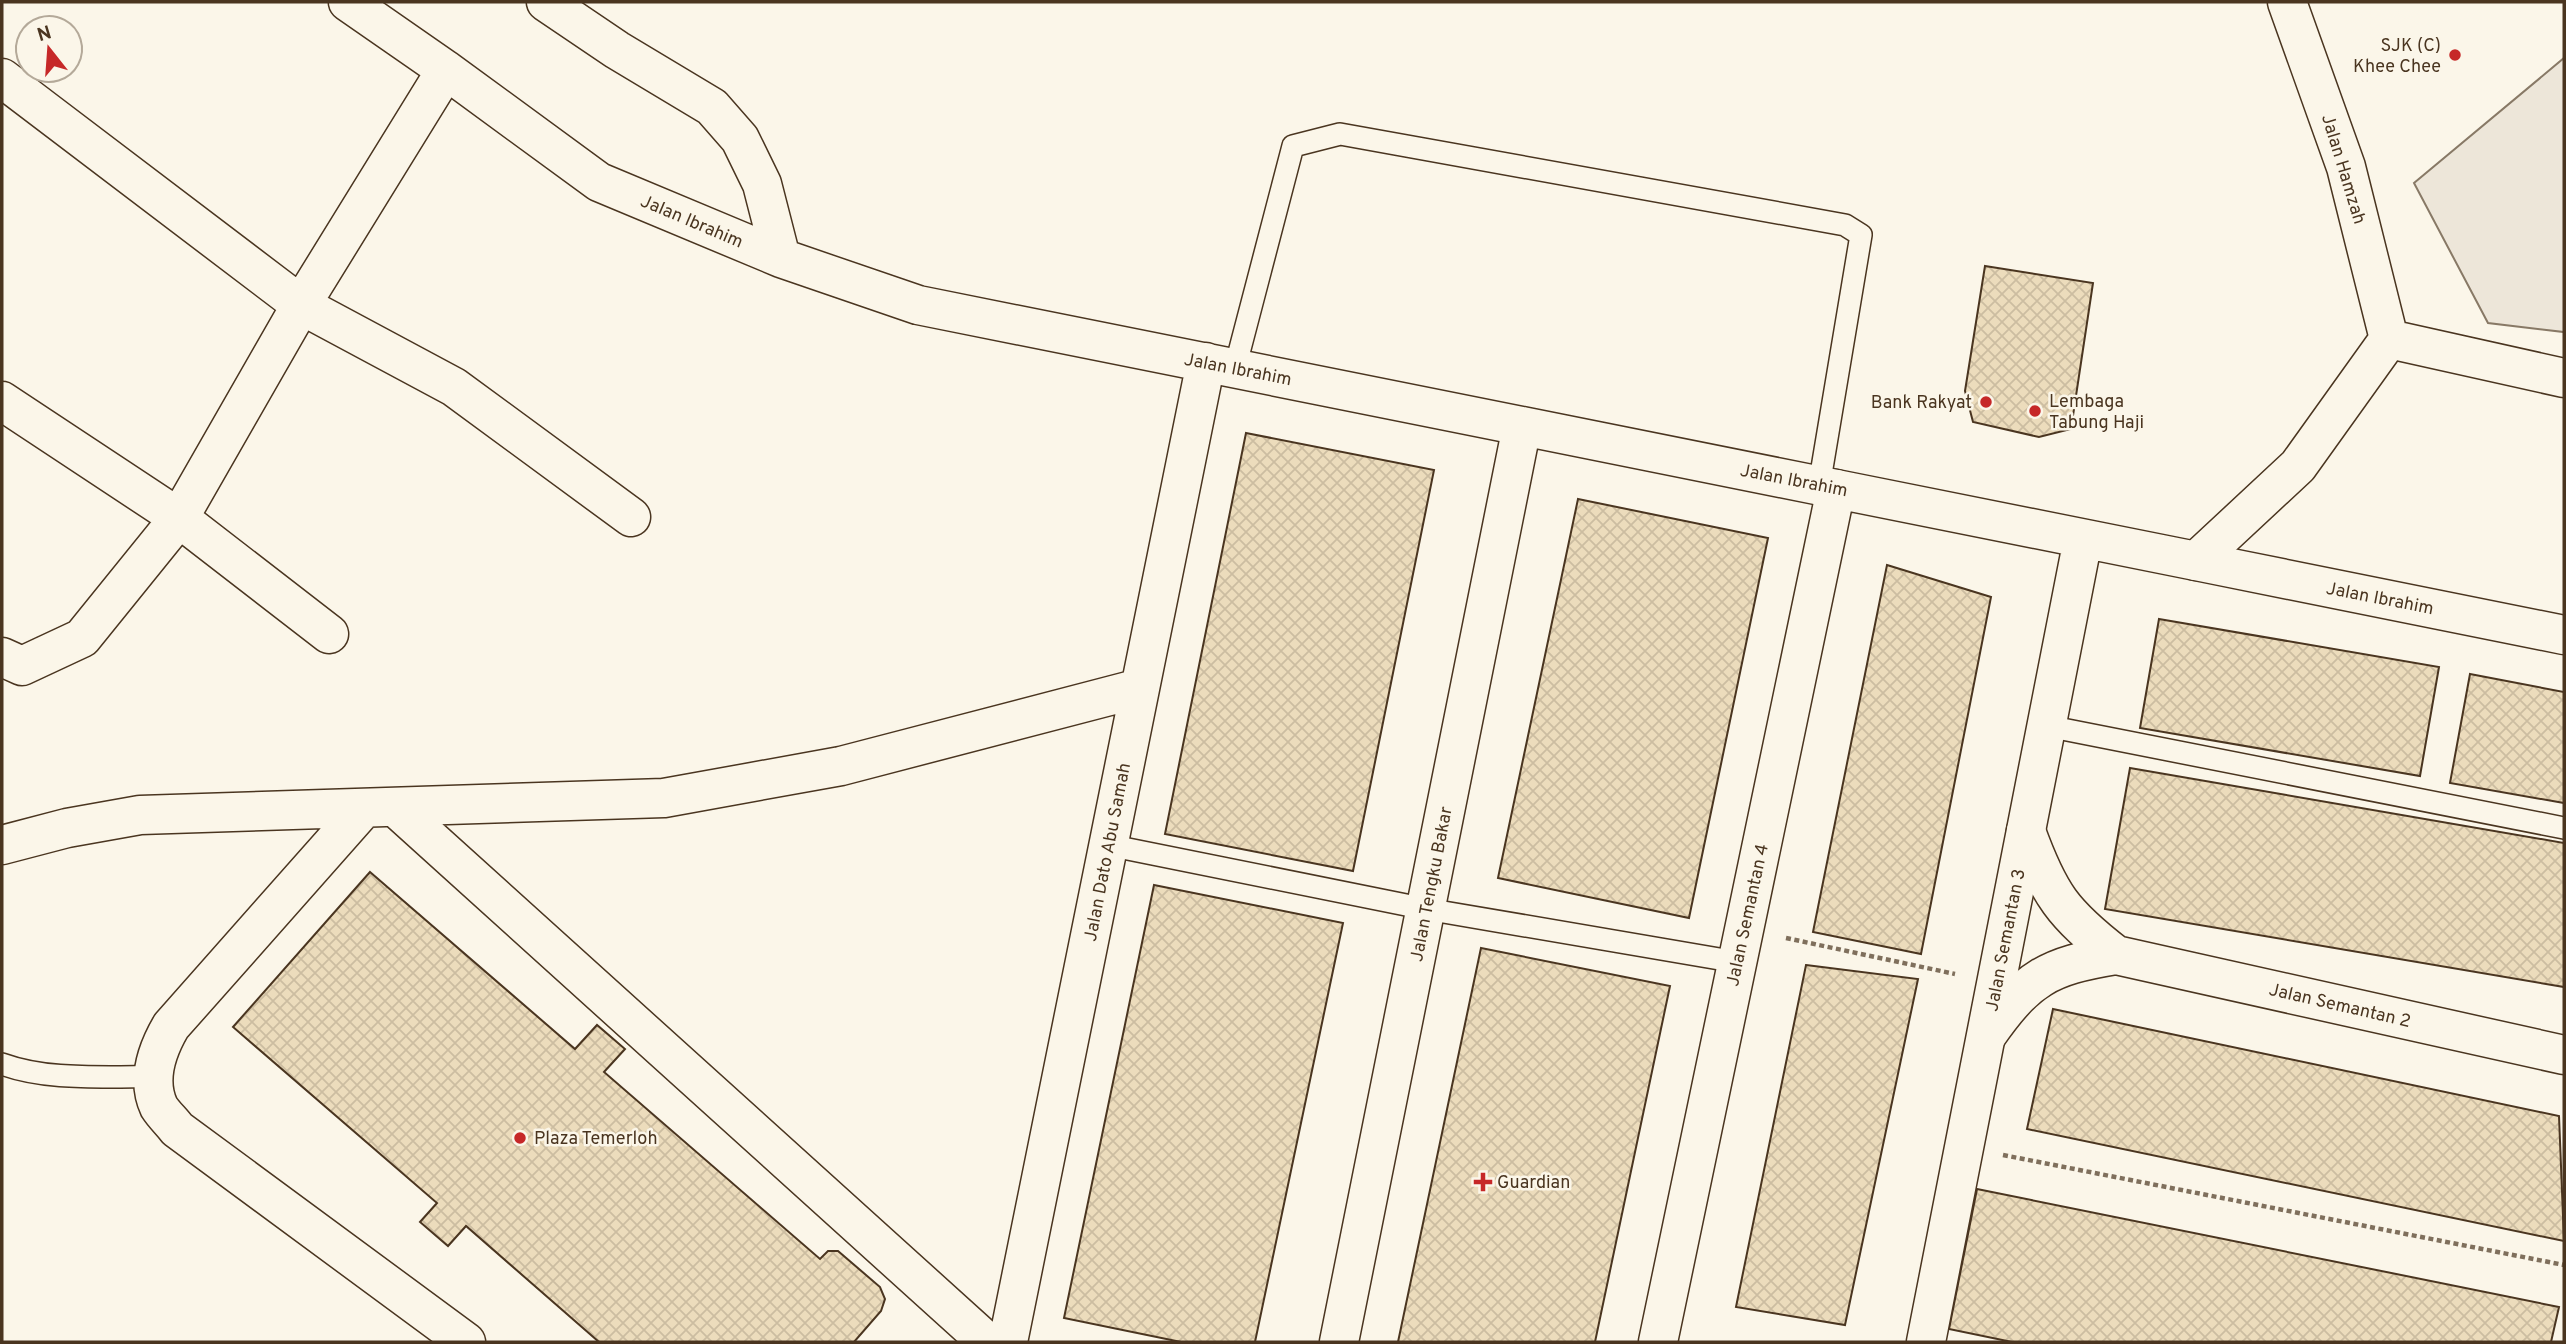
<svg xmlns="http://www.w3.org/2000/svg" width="2566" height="1344" viewBox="0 0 2566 1344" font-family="Overpass,sans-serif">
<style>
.garden{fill:#ede6d9;stroke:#887966;stroke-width:2}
.building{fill:url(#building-cross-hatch);stroke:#4a3520;stroke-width:2}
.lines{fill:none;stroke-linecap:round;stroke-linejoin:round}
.lane-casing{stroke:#4a3520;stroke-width:24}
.street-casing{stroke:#4a3520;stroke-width:41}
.secondary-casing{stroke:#4a3520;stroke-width:41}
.path{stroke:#7f6f5c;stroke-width:4.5;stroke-dasharray:5 3.5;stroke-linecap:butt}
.lane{stroke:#fbf6e9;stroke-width:21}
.street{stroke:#fbf6e9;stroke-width:38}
.secondary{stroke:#fbf6e9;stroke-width:38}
.poi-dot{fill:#c62828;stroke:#fbf6e9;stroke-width:2.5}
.labels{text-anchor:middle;stroke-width:5;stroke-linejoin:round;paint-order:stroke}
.poi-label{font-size:18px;fill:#4a3520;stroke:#fbf6e9;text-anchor:start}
.street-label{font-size:18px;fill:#4a3520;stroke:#fbf6e9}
</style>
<defs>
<pattern id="building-cross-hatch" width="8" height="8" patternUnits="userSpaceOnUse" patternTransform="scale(1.75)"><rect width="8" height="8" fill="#ecdcbc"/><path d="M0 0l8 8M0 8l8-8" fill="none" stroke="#ccbda1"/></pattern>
</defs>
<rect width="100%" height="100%" fill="#fbf6e9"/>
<path class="garden" d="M2564 58V332L2488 323 2414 183Z"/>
<path class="building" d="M1985 266 2093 283 2071 429 2039 437 1973 422 1965 391Z
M1246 433 1434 470 1353 871 1165 834Z
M1578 499 1768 538 1689 918 1498 878Z
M1887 565 1991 597 1921 954 1813 932Z
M2159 619 2439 667 2420 776 2140 728Z
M2470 674 2564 692V803L2450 783Z
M2130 768 2564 843V987L2105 909Z
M370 872 575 1049 597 1025 625 1049 604 1072 820 1259 828 1251H838L880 1287 885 1299 881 1311 854 1342H599L466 1226 448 1246 420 1222 437 1203 233 1027Z
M1154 885 1343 923 1255 1342H1181L1064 1318Z
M1481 948 1670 986 1595 1342H1398Z
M1806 965 1918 979 1845 1325 1736 1307Z
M2053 1009 2559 1116 2564 1241 2027 1129Z
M1977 1189 2559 1307 2551 1342H2012L1949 1329Z"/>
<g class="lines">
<defs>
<path id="lane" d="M1235 368 1293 146 1340 134 1845 225 1861 235 1819 486
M2047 726 2564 828
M1108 845 1426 909 1737 962
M2 1064C49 1081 103 1076 153 1077"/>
<path id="street" d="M348 2 446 70 599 182 781 258 918 305 1836 489
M546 2 617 50 712 107 740 139 762 184 781 258
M2 78 301 305 454 387 631 517
M2 401 179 518 329 634
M2196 561 2564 635
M2 657 22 666 82 638 179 518 301 305 446 70
M395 807 987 1342
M364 808 171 1026C157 1050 146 1079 159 1107 164 1115 172 1122 177 1129L466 1342
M2026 831C2049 895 2063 914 2116 955L2564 1055
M2 845 67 828 140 815 664 798 841 766 1140 688
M1987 1035C2027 978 2048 966 2116 955
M1008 1342 1206 362
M1339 1342 1522 426"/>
<path id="secondary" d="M2287 2 2346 167 2389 339
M2389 339 2564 378
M1658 1342 1836 489 2196 561 2298 466 2389 339
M1926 1342 2083 539"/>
</defs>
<use href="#lane" class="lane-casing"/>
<use href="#street" class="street-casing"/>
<use href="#secondary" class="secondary-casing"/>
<path class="path" d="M1786 938 1955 974
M2003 1155 2564 1265"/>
<use href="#lane" class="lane"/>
<use href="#street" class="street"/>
<use href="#secondary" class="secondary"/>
</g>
<g class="poi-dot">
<circle cx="2455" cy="55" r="7"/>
<circle cx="1986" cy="402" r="7"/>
<circle cx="2035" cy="411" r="7"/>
<circle cx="520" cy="1138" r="7"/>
<path d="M1479.5 1171.5h7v7h7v7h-7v7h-7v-7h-7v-7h7z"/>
</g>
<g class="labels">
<g class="poi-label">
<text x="2441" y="51" text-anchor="end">SJK (C)<tspan x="2441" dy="21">Khee Chee</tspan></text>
<text x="2049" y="407">Lembaga<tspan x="2049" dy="21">Tabung Haji</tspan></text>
<text x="1972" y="408" text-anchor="end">Bank Rakyat</text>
<text x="534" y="1144">Plaza Temerloh</text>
<text x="1497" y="1188">Guardian</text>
</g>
<g class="street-label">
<text transform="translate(2344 169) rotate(73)" y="6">Jalan Hamzah</text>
<text transform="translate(692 221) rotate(23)" y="6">Jalan Ibrahim</text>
<text transform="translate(1238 369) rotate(11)" y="6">Jalan Ibrahim</text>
<text transform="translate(1794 480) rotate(11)" y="6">Jalan Ibrahim</text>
<text transform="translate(2380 598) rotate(11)" y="6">Jalan Ibrahim</text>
<text transform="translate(1107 852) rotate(-79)" y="6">Jalan Dato Abu Samah</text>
<text transform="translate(1431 884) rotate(-79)" y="6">Jalan Tengku Bakar</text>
<text transform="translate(1747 915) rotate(-78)" y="6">Jalan Semantan 4</text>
<text transform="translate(2005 940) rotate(-79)" y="6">Jalan Semantan 3</text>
<text transform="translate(2340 1005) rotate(13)" y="6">Jalan Semantan 2</text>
</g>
</g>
<rect width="2566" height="1344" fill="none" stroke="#4a3520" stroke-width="7"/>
<g transform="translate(49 49) rotate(343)"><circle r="33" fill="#fbf6e9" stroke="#b4a999" stroke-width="2"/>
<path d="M0-5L12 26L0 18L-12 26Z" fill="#c62828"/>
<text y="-10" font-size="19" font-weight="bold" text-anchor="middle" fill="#4a3520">N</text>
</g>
</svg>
